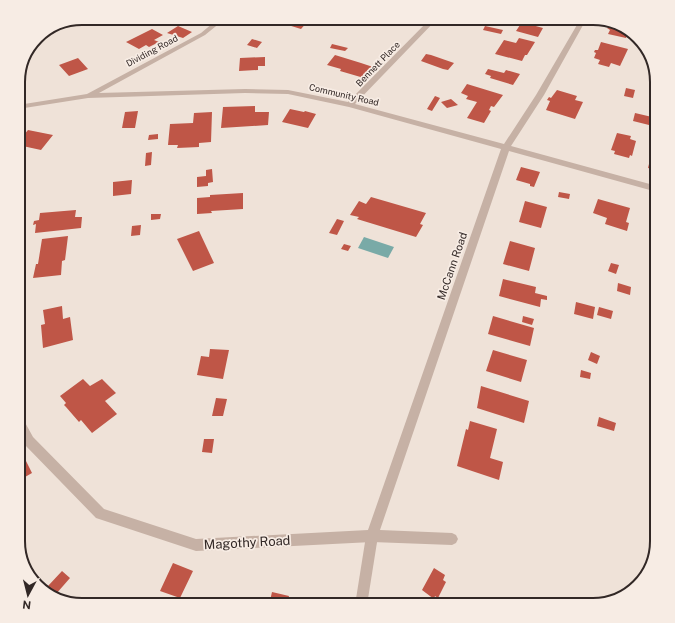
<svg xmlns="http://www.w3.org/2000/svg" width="675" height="623" viewBox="0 0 675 623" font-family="'Public Sans',sans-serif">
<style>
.water{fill:#79aaa7}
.building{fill:#bf5647}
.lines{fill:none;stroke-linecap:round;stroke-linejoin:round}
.lane{fill:#c6b1a5;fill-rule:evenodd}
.street{fill:#c6b1a5;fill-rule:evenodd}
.labels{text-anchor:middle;stroke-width:3.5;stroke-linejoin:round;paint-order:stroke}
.far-street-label{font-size:9px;fill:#322826;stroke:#f7ece4}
.street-label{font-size:11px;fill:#322826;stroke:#f7ece4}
.near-street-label{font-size:13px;fill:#322826;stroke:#f7ece4}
.rim{fill:none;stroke:#322826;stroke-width:2}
</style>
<rect width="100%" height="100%" fill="#efe2d8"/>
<path class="water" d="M364 237 394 247 388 258 358 248Z"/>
<path class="building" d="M260 18H285L279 24Z
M295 18H301L309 20 301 29 288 25Z
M522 22 532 25 543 28 538 37 516 31Z
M612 25 628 32 626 38 608 34 610 30 607 28Z
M178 26 192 32 183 38 167 33Z
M485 26 503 30 501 34 483 30Z
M152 29 163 35 154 40 159 42 149 47 146 45 139 49 126 42Z
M519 38 535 42 527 55H525L522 61 495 54 504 40 516 43Z
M252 39 262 42 257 48 247 45Z
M601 42 628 49 620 66 611 63 609 67 598 64 600 60 594 58 596 53 594 52 595 50H598Z
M332 44 348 48 345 51 330 48Z
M426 54 431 55 454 63 448 70 443 69 421 61Z
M335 55 361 63 373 67 364 78 340 71 341 69 327 65Z
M265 57V66H258V70L239 71 240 58Z
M78 58 88 69 69 76 59 65Z
M488 69 504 73 506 70 520 74 513 85 490 78 491 76 485 74Z
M467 84 503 95 494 107 491 106 489 110 491 111 484 123 467 118 477 102 466 99 468 96 461 93Z
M626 88 635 90 633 98 624 96Z
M557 90 577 96 575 100 583 102 575 119 546 110 550 101 547 100 549 97 551 98Z
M435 96 440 98 432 111 427 109Z
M451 99 458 105 447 108 441 102Z
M255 106V112H269L268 125 221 128 223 107Z
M290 109 304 112 305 111 316 114 308 128 282 122Z
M138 111 135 128H122L125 112Z
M212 112 211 142 199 143V147L177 148 178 145H168L170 124 193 123 194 113Z
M635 113 652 117 649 125 633 121Z
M28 130 53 135 41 150 18 145V142Z
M617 133 631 136 630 139 636 141 632 156 630 155 629 158 614 154 615 151 611 150Z
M158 134V139L148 140 149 135Z
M152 152 151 165 145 166 146 153Z
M652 152 657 153V170L648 168Z
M521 167 540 172 534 187 530 186V184L516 180Z
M212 169 213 182 208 183V186L197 187V177L206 176V170Z
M132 180 131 194 113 196V182Z
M559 192 570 194 569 199 558 197Z
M243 193V209L211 211 212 213 197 214V198L210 197V195Z
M371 197 426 213 420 224 423 225 416 237 357 219 359 217 350 215 359 201 366 204Z
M598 199 630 208 626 222 629 223 627 231 605 224 607 218 593 213Z
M525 201 547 207 541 228 519 222Z
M76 210 75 217H82L81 228 35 233 36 224 33 225 34 221 39 220 40 213Z
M151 214H161L160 219 151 220Z
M337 219 344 221 337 235 329 233Z
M141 225 140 235 131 236 132 226Z
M199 231 214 263 193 271 177 239Z
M68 236 65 260 62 261 61 275 33 278 36 264H38L42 239Z
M510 241 535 248 529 271 503 264Z
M344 244 351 246 348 251 341 249Z
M611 263 619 265 616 274 608 271Z
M503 279 536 287 535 293 547 296V300L541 299 540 307 499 296Z
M618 283 631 287 630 295 617 291Z
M576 302 595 307 593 319 574 314Z
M62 306 63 319 70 317 73 340 43 348 41 325 45 324 43 310Z
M599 307 613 311 611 319 597 315Z
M493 316 534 328 530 346 488 334Z
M523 316 534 319 532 325 522 322Z
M652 327 657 328V353L650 351Z
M210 349 229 350 223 379 197 375 201 356 209 357Z
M493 350 527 360 521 382 486 371Z
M591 352 600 356 597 364 588 360Z
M581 370 591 373 590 379 580 377Z
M83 379 90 386 102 379 116 393 105 401 117 414 92 433 81 420 79 422 66 407 64 405 66 403 60 396Z
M481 386 529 401 524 423 477 408Z
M216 398 227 399 223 416H212Z
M599 417 616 423 614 431 597 426Z
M470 421 497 429 490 458 503 462 499 480 457 466 466 429 468 430Z
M204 439H214L212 453 202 452Z
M24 457 32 473 18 481V461Z
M173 563 193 571 180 598 160 591Z
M434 568 445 575 443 580 446 582 438 598 435 596 434 599 422 590Z
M62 571 70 578 56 594 48 586Z
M272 592 289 596 287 605H269Z"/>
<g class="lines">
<path class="lane" d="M372 530 376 532 378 536 367 605H355L366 536 368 532Z"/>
<path class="street" d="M219 18H226L205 35 99 93 245 89 288 90 348 102 431 18H438L355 104 504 144 536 95 581 18H587L544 95 511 146 657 186V192L509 151 380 530 452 533 456 535 458 539 456 543 452 545 372 542 196 551 96 518 25 445 18 432V416L22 417 33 437 104 509 196 539 368 530 501 149 349 107 288 94 245 93 88 98 18 109V105L87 94 201 33Z"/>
</g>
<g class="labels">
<g class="far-street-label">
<text transform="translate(152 51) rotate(-28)" y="3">Dividing Road</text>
<text transform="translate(378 64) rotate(-46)" y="3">Bennett Place</text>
<text transform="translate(344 95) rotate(13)" y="3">Community Road</text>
</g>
<g class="street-label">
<text transform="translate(452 266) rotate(-71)" y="4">McCann Road</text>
</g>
<g class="near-street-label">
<text transform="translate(247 542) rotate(-3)" y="5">Magothy Road</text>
</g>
</g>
<path d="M0 0H675V623H0ZM82 25H593A57 57 0 0 1 650 82V541A57 57 0 0 1 593 598H82A57 57 0 0 1 25 541V82A57 57 0 0 1 82 25Z" fill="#f7ece4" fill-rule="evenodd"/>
<path class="rim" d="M82 25H593A57 57 0 0 1 650 82V541A57 57 0 0 1 593 598H82A57 57 0 0 1 25 541V82A57 57 0 0 1 82 25Z"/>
<g transform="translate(28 595) rotate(187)" stroke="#f7ece4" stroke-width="3" paint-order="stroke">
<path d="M0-3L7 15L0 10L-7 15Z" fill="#322826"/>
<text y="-6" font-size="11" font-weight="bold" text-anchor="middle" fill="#322826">N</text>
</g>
</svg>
